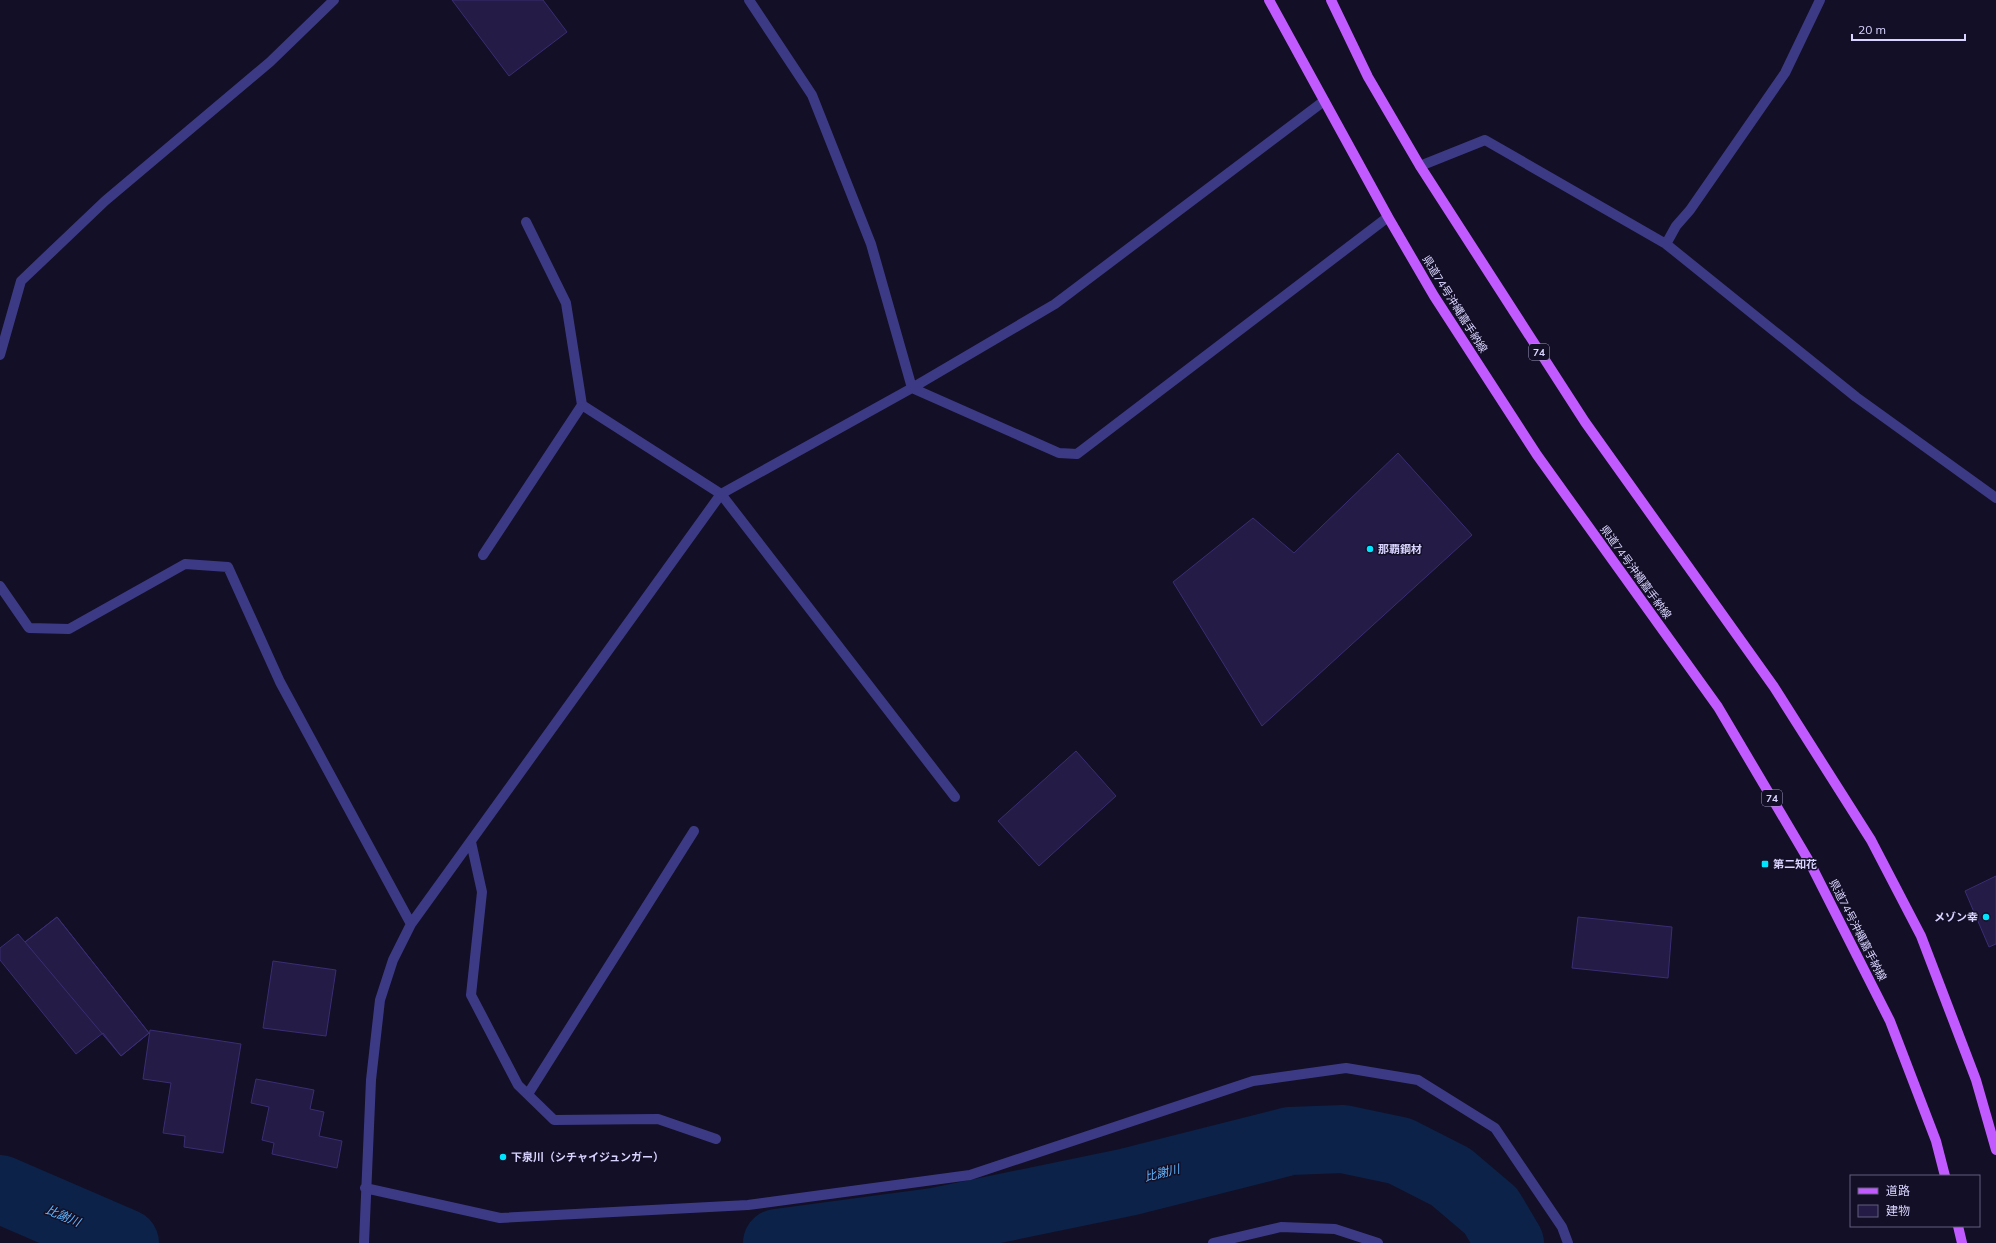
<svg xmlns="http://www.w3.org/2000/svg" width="1996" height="1243" viewBox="0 0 1996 1243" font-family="Mulish,'Noto Sans JP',sans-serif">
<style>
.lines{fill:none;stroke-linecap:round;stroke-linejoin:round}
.river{stroke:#0c2248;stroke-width:68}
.building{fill:#241b47;stroke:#3b2d73}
.minor{stroke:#3d3a85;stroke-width:10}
.major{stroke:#c25bff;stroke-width:10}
.poi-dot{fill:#00e5ff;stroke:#130f26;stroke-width:1.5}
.labels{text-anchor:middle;stroke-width:3;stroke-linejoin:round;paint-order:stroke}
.shield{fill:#130f26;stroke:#9e99be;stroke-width:1}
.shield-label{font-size:10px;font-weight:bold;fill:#d9d4ff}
.street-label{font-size:11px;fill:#d9d4ff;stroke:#130f26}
.poi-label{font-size:11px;font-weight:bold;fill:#d9d4ff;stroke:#130f26;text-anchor:start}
.water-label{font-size:12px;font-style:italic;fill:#62b6ff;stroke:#130f26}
</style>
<rect width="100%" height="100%" fill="#130f26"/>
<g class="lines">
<path class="river" d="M0 1189 125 1243
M777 1243 934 1222 1128 1182 1290 1141 1343 1139 1400 1151 1451 1177 1491 1211 1510 1243"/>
</g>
<path class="building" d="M452 0H543L567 32 509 76Z
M1398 453 1472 535 1262 726 1173 582 1253 518 1294 553Z
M1076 751 1116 796 1039 866 998 821Z
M1996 876V944L1989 947 1965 891Z
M57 917 149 1033 121 1056 25 942Z
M57 917 149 1033 121 1056 103 1033 76 1054 0 960V948L18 934 25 942Z
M1578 917 1672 927 1668 978 1572 968Z
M273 961 336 970 326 1036 263 1028Z
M150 1030 241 1044 223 1153 184 1147 185 1136 163 1133 171 1083 143 1079Z
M256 1079 314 1090 310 1109 324 1112 319 1136 342 1141 337 1168 272 1154 274 1143 262 1140 269 1107 251 1103Z"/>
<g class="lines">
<path class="minor" d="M749 0 812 95 871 244 912 388 1059 453 1077 454 1388 217
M1420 166 1485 140 1666 244 1856 397 1996 498
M1666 244 1676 226 1690 210 1785 73 1820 0
M0 355 21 281 105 201 270 62 334 0
M582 405 721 494 955 797
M483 555 582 405 566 303 526 222
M0 586 29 628 69 629 185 564 228 567 280 682 411 924
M471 842 482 892 471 995 518 1085 554 1120 658 1119 716 1139
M528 1094 694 831
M365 1188 500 1218 748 1205 970 1175 1253 1081 1346 1068 1418 1080 1495 1128 1562 1227 1568 1243
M364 1243 371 1080 380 1000 393 960 411 924 721 494 912 388 1055 304 1324 101
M1213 1243 1281 1227 1335 1229 1378 1243"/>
<path class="major" d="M1269 0 1388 217 1434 296 1537 455 1718 707 1809 861 1890 1021 1936 1141 1945 1176
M1331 0 1368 77 1420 166 1585 422 1774 687 1871 840 1921 936 1976 1080 1996 1150
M1958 1226 1962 1243"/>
</g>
<g class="poi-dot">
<circle cx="1370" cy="549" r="4"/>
<rect x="1761" y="860" width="8" height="8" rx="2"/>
<circle cx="1986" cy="917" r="4"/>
<circle cx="503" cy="1157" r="4"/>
</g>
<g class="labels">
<g class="shield">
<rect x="1529" y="344" width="20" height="16" rx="3"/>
<rect x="1762" y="790" width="20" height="16" rx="3"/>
</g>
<g class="shield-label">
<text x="1539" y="356">74</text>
<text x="1772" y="802">74</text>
</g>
<g class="street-label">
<text transform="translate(1455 304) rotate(58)" y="4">県道74号沖縄嘉手納線</text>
<text transform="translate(1636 572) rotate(54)" y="4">県道74号沖縄嘉手納線</text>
<text transform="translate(1858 930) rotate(63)" y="4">県道74号沖縄嘉手納線</text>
</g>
<g class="poi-label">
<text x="1378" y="553">那覇鋼材</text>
<text x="1773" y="868">第二知花</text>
<text x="1978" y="921" text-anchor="end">メゾン幸</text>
<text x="511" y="1161">下泉川（シチャイジュンガー）</text>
</g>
<g class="water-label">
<text transform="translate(1162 1173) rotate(-14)" y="4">比謝川</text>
<text transform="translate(63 1216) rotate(23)" y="4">比謝川</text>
</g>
</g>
<rect x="1850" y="1175" width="130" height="52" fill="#130f26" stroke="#625e7d"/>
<rect x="1858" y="1188" width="20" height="6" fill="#c25bff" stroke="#625e7d"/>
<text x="1886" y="1195" font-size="12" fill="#d9d4ff">道路</text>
<rect x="1858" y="1205" width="20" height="12" fill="#241b47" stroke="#625e7d"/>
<text x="1886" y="1215" font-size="12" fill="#d9d4ff">建物</text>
<path d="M1852 34v6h113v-6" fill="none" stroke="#d9d4ff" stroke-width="2"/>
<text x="1858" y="34" font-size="12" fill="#d9d4ff" stroke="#130f26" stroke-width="3" paint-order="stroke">20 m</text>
</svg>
